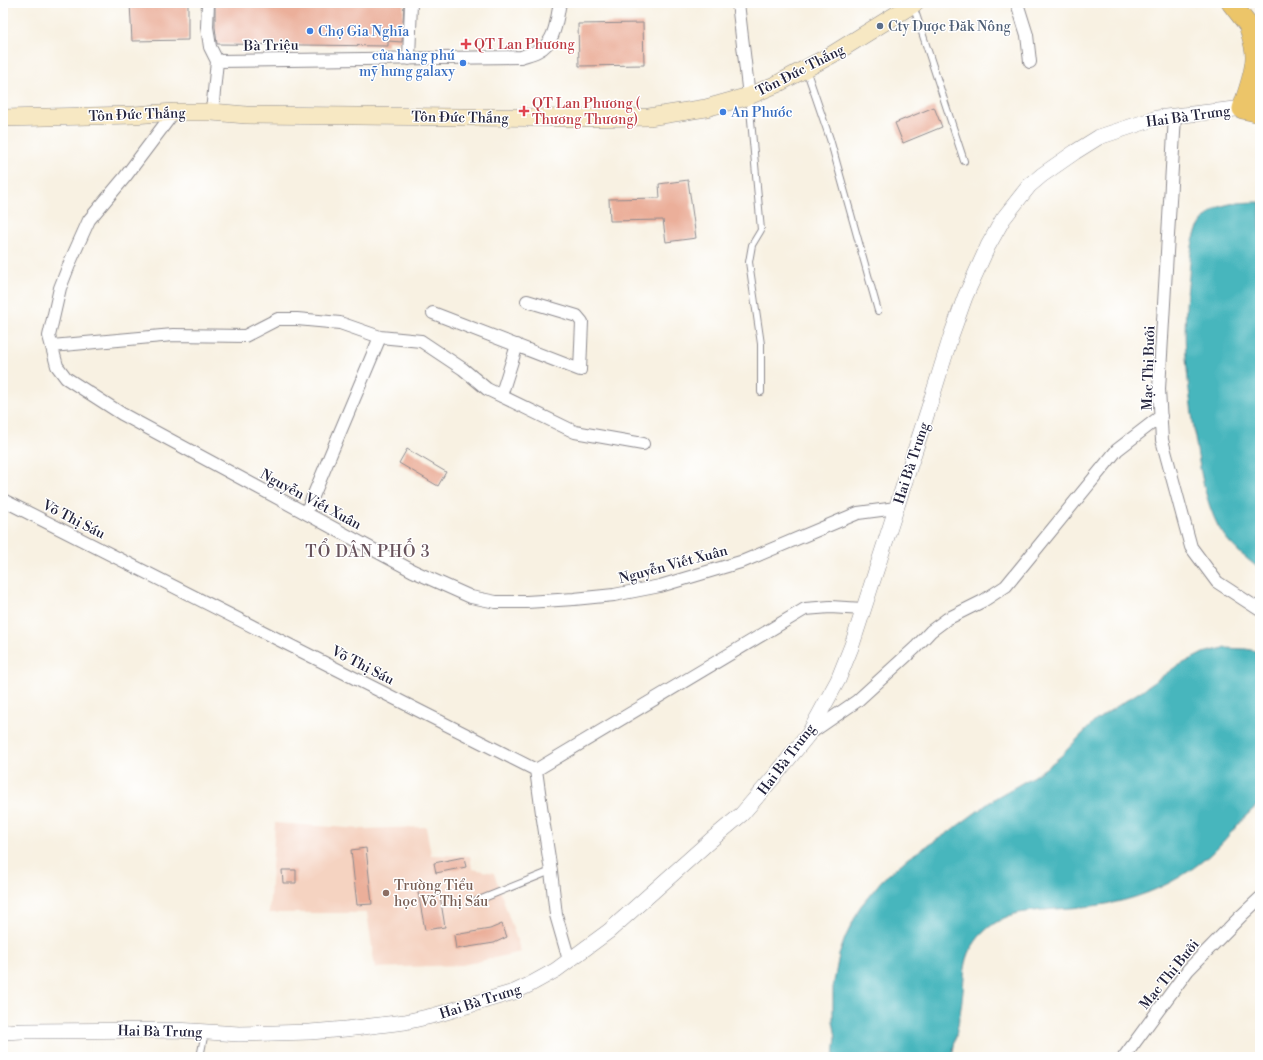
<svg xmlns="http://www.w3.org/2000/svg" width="1263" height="1060" viewBox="0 0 1263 1060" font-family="'Libre Bodoni',serif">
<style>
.built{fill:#f5d3c1}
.water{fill:#46b6bd;stroke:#346c7c}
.building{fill:#ebaf9a}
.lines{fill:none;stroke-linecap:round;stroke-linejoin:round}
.service-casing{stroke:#8d8a8e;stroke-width:8}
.minor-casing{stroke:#8d8a8e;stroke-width:14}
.tertiary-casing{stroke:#8d8a8e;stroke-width:16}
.secondary-casing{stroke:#8d8a8e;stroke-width:18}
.primary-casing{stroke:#8d8a8e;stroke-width:20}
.service{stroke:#fff;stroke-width:6}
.minor{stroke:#fff;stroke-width:12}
.tertiary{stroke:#fff;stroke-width:15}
.secondary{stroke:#f7e8c3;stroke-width:17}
.primary{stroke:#ecc569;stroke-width:19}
.service-dot{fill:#5c6f8a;stroke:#fff;stroke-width:1.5}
.shop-dot{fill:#3f7fe0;stroke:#fff;stroke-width:1.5}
.health-dot{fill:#e0444e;stroke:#fff;stroke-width:1.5}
.education-dot{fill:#8d6e63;stroke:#fff;stroke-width:1.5}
.labels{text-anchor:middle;stroke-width:3;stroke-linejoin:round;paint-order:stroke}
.service-label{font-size:14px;fill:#4e5e75;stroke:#fff;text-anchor:start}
.shop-label{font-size:14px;fill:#366cbe;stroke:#fff;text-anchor:start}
.health-label{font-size:14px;fill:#be3a42;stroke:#fff;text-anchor:start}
.street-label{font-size:14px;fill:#22223b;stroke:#fff}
.education-label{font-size:14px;fill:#785e54;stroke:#fff;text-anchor:start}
.quarter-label{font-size:16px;letter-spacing:1px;fill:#68535c;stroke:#fff}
</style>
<rect width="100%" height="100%" fill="#fff"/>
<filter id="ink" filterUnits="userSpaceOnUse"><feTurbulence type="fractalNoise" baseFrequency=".025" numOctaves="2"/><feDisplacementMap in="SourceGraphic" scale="8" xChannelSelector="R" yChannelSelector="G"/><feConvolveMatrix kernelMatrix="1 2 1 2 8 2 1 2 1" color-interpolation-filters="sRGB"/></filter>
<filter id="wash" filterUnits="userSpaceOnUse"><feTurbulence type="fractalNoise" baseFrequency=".012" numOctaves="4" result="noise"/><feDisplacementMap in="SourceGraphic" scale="16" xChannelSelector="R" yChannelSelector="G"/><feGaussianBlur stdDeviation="0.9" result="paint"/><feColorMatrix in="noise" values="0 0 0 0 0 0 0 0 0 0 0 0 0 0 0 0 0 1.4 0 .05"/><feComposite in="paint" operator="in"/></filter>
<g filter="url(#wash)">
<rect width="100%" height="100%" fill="#f8f1e2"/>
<path class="built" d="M275 823 362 829 426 827 431 855 470 856 472 869 494 873 521 952 462 965 375 968 367 913H269Z"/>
<path class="water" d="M1260 202V569C1243 556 1228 544 1218 526 1207 504 1202 480 1198 456 1194 434 1192 412 1189 390 1186 363 1184 336 1186 309 1186 298 1188 287 1189 276 1190 259 1191 237 1201 223 1217 201 1235 203 1260 202Z
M1224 648 1246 649 1260 652V803C1238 821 1223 846 1200 863 1175 883 1143 897 1112 903 1081 909 1049 908 1018 913 993 920 972 937 966 963 963 975 964 988 962 1000 960 1019 955 1038 952 1057H834L836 1037 833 1021V987L839 955 845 938 860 907 882 880 908 858 949 832 997 797 1029 779 1046 768 1061 756 1094 722 1105 714 1141 691 1174 668 1203 653Z"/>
<g id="blocks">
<path class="building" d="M130 3H188V40L132 41Z
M215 3H404L402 42 388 41V46L217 44 215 27Z
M643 23 644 65 579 66 578 24Z
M934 107 942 127 903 143 895 123Z
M688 180 696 238 666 242 663 220 610 221 609 199 660 198 659 184Z
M407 449 446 472 438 486 399 463Z
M366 848 372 904 357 905 351 850Z
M464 857 466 867 436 873 434 863Z
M282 870H296V883H283Z
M438 884 445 927 425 930 417 887Z
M502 924 507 937 494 943 456 949 454 935 490 929Z"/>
</g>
</g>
<g filter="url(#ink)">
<use href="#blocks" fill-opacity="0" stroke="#8d8a8e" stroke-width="1"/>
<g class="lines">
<defs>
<path id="service" d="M913 5 964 161
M806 69 830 139 878 311
M749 98 761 230 752 245 749 262 761 344V392
M474 902 551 871
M200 1057 205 1032"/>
<path id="minor" d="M208 3 207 27 210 47 217 61
M738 3 749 96
M1017 3 1027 35 1030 62
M409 59 411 3
M174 112 125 177 89 220 71 260 60 288 49 336 57 366 66 378 122 414 413 571 471 597 496 602H526L574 599 614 595 660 586 744 561 858 513 896 508
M212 112 217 61 521 57C529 54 540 52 546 45 556 35 557 16 560 3
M1175 116 1159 389 1162 440 1191 547 1217 582 1260 610
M433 313 580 370 582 322 577 316 527 301
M52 346 173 335 245 336 278 319H297L340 323 380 337 421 341 463 369 487 389 575 432 643 444
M501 396 517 345
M3 500 536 770 542 813 551 871 556 915 569 960
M306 513 380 337
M809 734 857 701 915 648 931 631 947 619 983 601 1006 586 1117 450 1161 416
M536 770 805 609 830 607 863 609
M1124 1057 1188 970 1242 915 1260 898"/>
<path id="tertiary" d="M3 1032 23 1031 176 1030 239 1034 310 1032 346 1029 405 1022 436 1015 514 992 529 985 556 970 609 931 711 840 742 814 773 778 808 735 838 680 852 645 929 407 951 336 965 297 988 246 1003 219 1029 186 1042 175 1075 152 1099 137 1157 118 1253 107"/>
<path id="secondary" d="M3 118 134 115 174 112H212L246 115 575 118 649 117 706 108 749 96 777 84 833 54 915 3"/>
<path id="primary" d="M1231 3 1256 35
M1248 25C1251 35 1255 46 1255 56 1255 74 1247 92 1242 109L1260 113"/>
</defs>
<use href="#service" class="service-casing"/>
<use href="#minor" class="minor-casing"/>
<use href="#tertiary" class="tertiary-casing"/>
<use href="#secondary" class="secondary-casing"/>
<use href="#primary" class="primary-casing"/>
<use href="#service" class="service"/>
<use href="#minor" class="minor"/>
<use href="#tertiary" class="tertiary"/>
<use href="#secondary" class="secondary"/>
<use href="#primary" class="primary"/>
</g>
</g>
<circle class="service-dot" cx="880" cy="26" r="4"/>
<g class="shop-dot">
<circle cx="310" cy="31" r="4"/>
<circle cx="463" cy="63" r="4"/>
<circle cx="723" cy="112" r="4"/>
</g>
<g class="health-dot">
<path d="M464 38h4v4h4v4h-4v4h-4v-4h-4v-4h4z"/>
<path d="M522 105h4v4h4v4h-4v4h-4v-4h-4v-4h4z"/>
</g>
<circle class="education-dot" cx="386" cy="893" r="4"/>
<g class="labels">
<g class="service-label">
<text x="888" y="31">Cty Dược Đăk Nông</text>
</g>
<g class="shop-label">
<text x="318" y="36">Chợ Gia Nghĩa</text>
<text x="455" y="60" text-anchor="end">cửa hàng phú<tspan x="455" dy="16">mỹ hưng galaxy</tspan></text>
<text x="731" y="117">An Phước</text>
</g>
<g class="health-label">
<text x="474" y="49">QT Lan Phương</text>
<text x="532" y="108">QT Lan Phương (<tspan x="532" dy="16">Thương Thương)</tspan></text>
</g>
<g class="street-label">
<text transform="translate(271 45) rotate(-1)" y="5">Bà Triệu</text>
<text transform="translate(800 70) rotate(-27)" y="5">Tôn Đức Thắng</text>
<text transform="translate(137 114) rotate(-2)" y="5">Tôn Đức Thắng</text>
<text transform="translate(1188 116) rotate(-8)" y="5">Hai Bà Trưng</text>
<text transform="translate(460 117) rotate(1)" y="5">Tôn Đức Thắng</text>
<text transform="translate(1148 368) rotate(-88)" y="5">Mạc Thị Bưởi</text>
<text transform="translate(911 463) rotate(-72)" y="5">Hai Bà Trưng</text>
<text transform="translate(311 499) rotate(28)" y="5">Nguyễn Viết Xuân</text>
<text transform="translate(74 519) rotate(27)" y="5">Võ Thị Sáu</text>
<text transform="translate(673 564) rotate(-15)" y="5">Nguyễn Viết Xuân</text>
<text transform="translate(363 665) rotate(27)" y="5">Võ Thị Sáu</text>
<text transform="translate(786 759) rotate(-53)" y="5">Hai Bà Trưng</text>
<text transform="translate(1169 974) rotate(-51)" y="5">Mạc Thị Bưởi</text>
<text transform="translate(480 1001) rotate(-18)" y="5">Hai Bà Trưng</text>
<text transform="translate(160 1031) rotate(1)" y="5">Hai Bà Trưng</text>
</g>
<g class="education-label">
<text x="394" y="890">Trường Tiểu<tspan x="394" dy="16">học Võ Thị Sáu</tspan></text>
</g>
<g class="quarter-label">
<text x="368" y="557">TỔ DÂN PHỐ 3</text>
</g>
</g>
<rect width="1263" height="1060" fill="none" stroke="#fff" stroke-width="16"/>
</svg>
